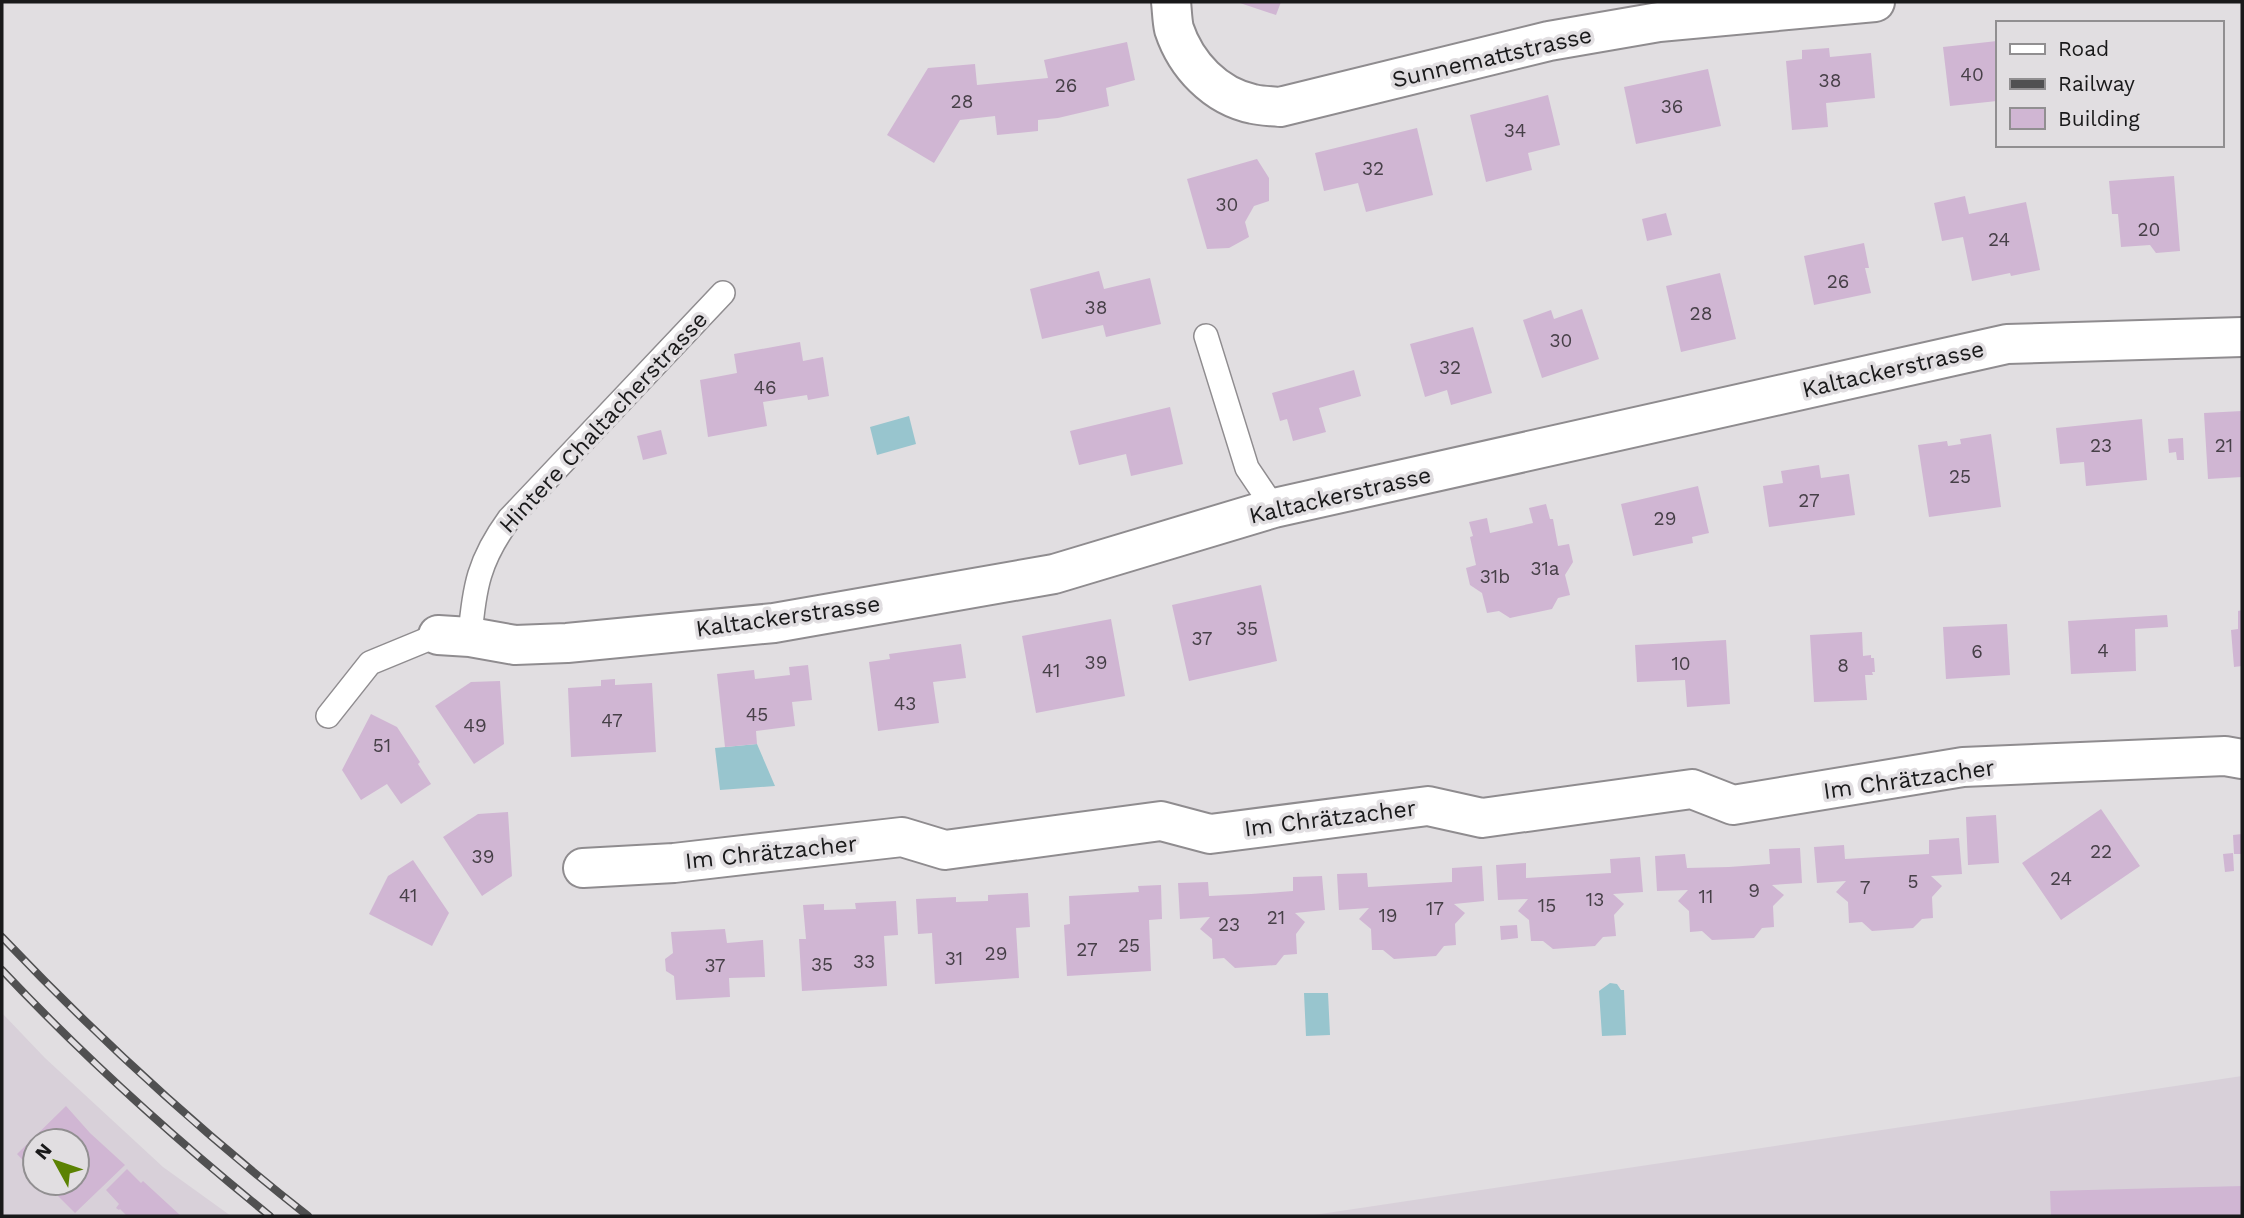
<svg xmlns="http://www.w3.org/2000/svg" width="2244" height="1218" viewBox="0 0 2244 1218" font-family="'Work Sans',sans-serif">
<style>
.built{fill:#d8d0d9;fill-rule:evenodd}
.water{fill:#98c5ce}
.building{fill:#d0b6d3}
.lines{fill:none;stroke-linecap:round;stroke-linejoin:round}
.service-casing{stroke:#8f8c8f;stroke-width:26}
.minor-casing{stroke:#8f8c8f;stroke-width:42}
.service{stroke:#fff;stroke-width:23}
.minor{stroke:#fff;stroke-width:38}
.rail-casing{stroke:#505051;stroke-width:8}
.rail{stroke:#e1dee1;stroke-width:5;stroke-dasharray:16;stroke-linecap:butt}
.labels{text-anchor:middle;stroke-width:7;stroke-linejoin:round;paint-order:stroke}
.number-label{font-size:19px;fill:#474048}
.street-label{font-size:23px;fill:#19191a;stroke:#e1dee1}
</style>
<rect width="100%" height="100%" fill="#e1dee1"/>
<path class="built" d="M2 1013 45 1058 163 1167 231 1216H2ZM35 1141H77V1183H35Z
M2242 1076V1216H1307Z"/>
<path class="water" d="M909 416 916 444 877 455 870 427Z
M757 744 775 786 720 790 715 748Z
M1610 983 1617 984 1621 990H1624L1626 1035 1602 1036 1599 991Z
M1304 993H1328L1330 1035 1306 1036Z"/>
<path class="building" d="M1237 2H1281L1276 15Z
M1997 41V101L1950 106 1943 47Z
M1127 42 1135 80 1106 88 1109 106 1058 118 1038 120V131L997 135 995 116 960 120 934 163 887 135 928 68 975 64 977 85 1048 78 1044 60Z
M1829 48 1830 57 1871 53 1875 98 1826 103 1828 127 1792 130 1786 61 1802 59V50Z
M1708 69 1721 126 1636 144 1624 87Z
M1548 95 1560 145 1528 153 1532 170 1486 182 1470 115Z
M1417 128 1433 195 1366 212 1358 183 1324 191 1315 153Z
M1257 159 1269 178V201L1254 206 1245 222 1249 237 1229 248 1207 249 1187 179Z
M2174 176 2180 251 2156 253 2150 245 2121 247 2118 214H2112L2109 181Z
M1965 196 1969 214 2026 202 2040 270 2011 276 2010 273 1972 281 1963 237 1942 241 1934 203Z
M1666 213 1672 235 1647 241 1642 219Z
M1864 243 1869 268H1865L1871 293 1814 305 1804 256Z
M1099 271 1104 289 1150 278 1161 324 1106 337 1103 325 1042 339 1030 289Z
M1720 273 1736 339 1681 352 1666 286Z
M1582 309 1599 359 1542 378 1523 320 1551 310 1554 319Z
M1473 327 1492 393 1451 405 1447 390 1425 397 1410 344Z
M800 342 803 361 823 357 829 396 808 400 807 395 763 402 767 426 708 437 700 380 737 373 734 354Z
M1354 370 1361 396 1319 408 1326 432 1293 441 1287 419 1280 421 1272 393Z
M1170 407 1183 464 1131 476 1126 454 1079 465 1070 431Z
M2242 411V477L2208 479 2204 413Z
M2142 419 2147 480 2086 486 2084 462 2060 464 2056 428Z
M661 430 667 454 643 460 637 436Z
M1991 434 2001 507 1929 517 1918 445 1947 441 1948 446 1961 444 1960 439Z
M2183 438 2184 460H2177L2176 452 2169 453 2168 439Z
M1819 465 1821 478 1849 474 1855 515 1769 527 1763 486 1783 483 1781 471Z
M1698 486 1709 533 1692 537 1693 543 1633 556 1621 504Z
M1546 504 1550 519H1553L1558 546 1569 544 1573 562 1565 575 1570 595 1558 598 1552 609 1510 618 1499 611 1487 613 1482 593 1470 585 1466 568 1476 565 1470 537 1473 536 1469 522 1487 518 1490 533 1533 523 1529 508Z
M1261 585 1277 661 1189 681 1172 605Z
M2242 610V666L2234 667 2231 630 2238 629V611Z
M2167 615 2168 627 2135 629 2136 671 2071 674 2068 621Z
M1111 619 1125 696 1036 713 1022 636Z
M2007 624 2010 675 1946 679 1943 627Z
M1862 632 1863 656 1871 655V658H1874L1875 672H1872L1873 675H1865L1867 700 1814 702 1810 635Z
M1726 640 1730 704 1687 707 1685 680 1637 682 1635 645Z
M961 644 966 678 933 682 939 723 878 731 869 662 890 659 889 654Z
M808 665 812 700 792 702 795 726 756 731 757 744 725 747 717 674 754 670 755 679 790 675 789 667Z
M615 679V685L652 683 656 752 571 757 568 688 601 686V680Z
M500 681 504 744 474 764 435 706 471 682Z
M371 714 397 727 420 762 418 764 431 784 401 804 387 784 361 800 342 770Z
M2101 809 2140 866 2061 920 2022 863Z
M508 812 512 876 482 896 443 837 478 814Z
M1996 815 1999 863 1968 865 1966 817Z
M2242 834V854H2234L2233 835Z
M1959 838 1962 874 1931 876 1942 886 1932 897 1933 918 1922 919 1913 928 1872 931 1862 922 1849 923 1848 902 1836 892 1846 881 1817 883 1814 847 1844 845 1845 859 1929 854V840Z
M1800 848 1802 883 1772 885 1784 895 1773 906 1774 927 1762 928 1754 938 1712 940 1702 931 1690 932 1689 911 1678 901 1688 890 1657 891 1655 856 1685 854 1687 868 1729 867 1770 864 1769 849Z
M2233 853 2234 871 2225 872 2223 854Z
M1640 857 1643 892 1613 894 1624 904 1614 915 1616 936 1603 937 1595 946 1553 949 1543 941H1531L1529 920 1518 911 1528 899 1498 900 1496 865 1526 863V878L1611 873 1610 859Z
M413 860 449 913 432 946 369 914 388 876Z
M1482 866 1484 901 1454 904 1465 913 1455 924 1456 945 1444 946 1436 956 1394 959 1383 950H1372L1371 929 1359 919 1369 908 1339 910 1337 874 1367 873 1368 887 1452 882V868Z
M1322 876 1325 910 1295 913 1305 922 1296 934 1297 954 1284 955 1276 965 1235 968 1224 958 1213 959 1212 939 1200 929 1210 917 1180 919 1178 883 1208 882 1209 896 1251 894 1293 891V877Z
M1161 885 1162 919 1149 920 1151 971 1067 976 1064 925 1070 924 1069 896 1139 892 1138 886Z
M1028 893 1030 927 1016 928 1019 978 935 984 932 933 918 934 916 899 956 897V902L988 901V895Z
M896 901 898 935 884 936 887 986 802 991 799 939H806L803 905 824 904V910L856 909 855 903Z
M1517 925 1518 938 1501 940 1500 926Z
M725 929 727 943 763 940 765 977 729 978 730 997 676 1000 674 976 666 971 665 959 673 953 671 932Z
M66 1106 90 1133 125 1165 75 1213 45 1183H77V1141H35V1173L17 1154Z
M127 1169 141 1183 143 1181 181 1216H127L120 1209 119 1210 116 1208 119 1204 106 1190Z
M2242 1186V1216H2051L2050 1191Z"/>
<g class="lines">
<defs>
<path id="service" d="M1206 336 1247 468 1274 508
M470 637C474 587 479 560 509 519L723 293
M328 716 370 663 438 635"/>
<path id="minor" d="M1171 2C1172 10 1172 20 1174 29 1186 65 1215 96 1253 104 1261 106 1271 106 1280 107L1549 41 1659 22 1875 2
M438 635 470 637 515 645 567 643 774 623 1054 574 1274 508 2007 344 2242 337
M583 868 674 863 902 837 945 850 1161 821 1210 834 1428 806 1482 818 1692 789 1733 805 1963 767 2225 756 2242 759"/>
</defs>
<use href="#service" class="service-casing"/>
<use href="#minor" class="minor-casing"/>
<use href="#service" class="service"/>
<use href="#minor" class="minor"/>
<defs>
<path id="rail" d="M2 937C97 1037 199 1130 308 1216
M2 970C85 1058 176 1140 270 1216"/>
</defs>
<use href="#rail" class="rail-casing"/>
<use href="#rail" class="rail"/>
</g>
<g class="labels">
<g class="number-label">
<text x="1972" y="81">40</text>
<text x="1830" y="87">38</text>
<text x="1066" y="92">26</text>
<text x="962" y="108">28</text>
<text x="1672" y="113">36</text>
<text x="1515" y="137">34</text>
<text x="1373" y="175">32</text>
<text x="1227" y="211">30</text>
<text x="2149" y="236">20</text>
<text x="1999" y="246">24</text>
<text x="1838" y="288">26</text>
<text x="1096" y="314">38</text>
<text x="1701" y="320">28</text>
<text x="1561" y="347">30</text>
<text x="1450" y="374">32</text>
<text x="765" y="394">46</text>
<text x="2101" y="452">23</text>
<text x="2224" y="452">21</text>
<text x="1960" y="483">25</text>
<text x="1809" y="507">27</text>
<text x="1665" y="525">29</text>
<text x="1545" y="575">31a</text>
<text x="1495" y="583">31b</text>
<text x="1247" y="635">35</text>
<text x="1202" y="645">37</text>
<text x="2103" y="657">4</text>
<text x="1977" y="658">6</text>
<text x="1096" y="669">39</text>
<text x="1681" y="670">10</text>
<text x="1843" y="672">8</text>
<text x="1051" y="677">41</text>
<text x="905" y="710">43</text>
<text x="757" y="721">45</text>
<text x="612" y="727">47</text>
<text x="475" y="732">49</text>
<text x="382" y="752">51</text>
<text x="2101" y="858">22</text>
<text x="483" y="863">39</text>
<text x="2061" y="885">24</text>
<text x="1913" y="888">5</text>
<text x="1865" y="894">7</text>
<text x="1754" y="897">9</text>
<text x="408" y="902">41</text>
<text x="1706" y="903">11</text>
<text x="1595" y="906">13</text>
<text x="1547" y="912">15</text>
<text x="1435" y="915">17</text>
<text x="1388" y="922">19</text>
<text x="1276" y="924">21</text>
<text x="1229" y="931">23</text>
<text x="1129" y="952">25</text>
<text x="1087" y="956">27</text>
<text x="996" y="960">29</text>
<text x="954" y="965">31</text>
<text x="864" y="968">33</text>
<text x="822" y="971">35</text>
<text x="715" y="972">37</text>
</g>
<g class="street-label">
<text transform="translate(1492 57) rotate(-13)" y="8">Sunnemattstrasse</text>
<text transform="translate(1893 369) rotate(-13)" y="8">Kaltackerstrasse</text>
<text transform="translate(603 422) rotate(-47)" y="8">Hintere Chaltacherstrasse</text>
<text transform="translate(1340 495) rotate(-13)" y="8">Kaltackerstrasse</text>
<text transform="translate(788 616) rotate(-8)" y="8">Kaltackerstrasse</text>
<text transform="translate(1909 779) rotate(-8)" y="8">Im Chrätzacher</text>
<text transform="translate(1330 818) rotate(-7)" y="8">Im Chrätzacher</text>
<text transform="translate(771 852) rotate(-6)" y="8">Im Chrätzacher</text>
</g>
</g>
<rect width="2244" height="1218" fill="none" stroke="#19191a" stroke-width="7"/>
<rect x="1996" y="21" width="228" height="126" fill="#e1dee1" stroke="#918f91" stroke-width="2"/>
<rect x="2010" y="44" width="35" height="10" fill="#ffffff" stroke="#918f91" stroke-width="2"/>
<text x="2058" y="56" font-size="21" fill="#19191a">Road</text>
<rect x="2010" y="79" width="35" height="10" fill="#505051" stroke="#918f91" stroke-width="2"/>
<text x="2058" y="91" font-size="21" fill="#19191a">Railway</text>
<rect x="2010" y="108" width="35" height="21" fill="#d0b6d3" stroke="#918f91" stroke-width="2"/>
<text x="2058" y="126" font-size="21" fill="#19191a">Building</text>
<g transform="translate(56 1162) rotate(310)"><circle r="33" fill="#e1dee1" stroke="#918f91" stroke-width="2"/>
<path d="M0-5L12 26L0 18L-12 26Z" fill="#5b8202"/>
<text y="-10" font-size="19" font-weight="bold" text-anchor="middle" fill="#19191a">N</text>
</g>
</svg>
